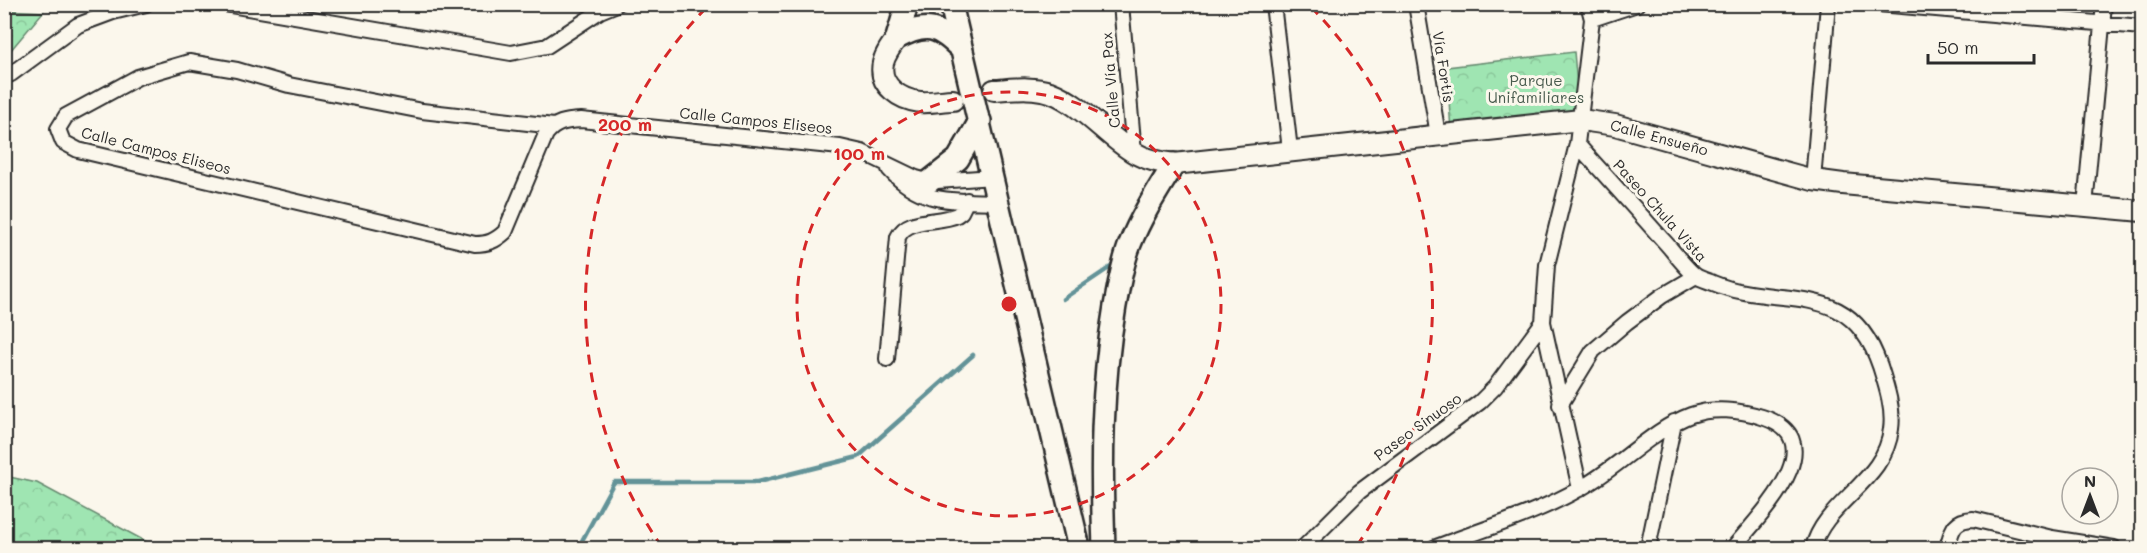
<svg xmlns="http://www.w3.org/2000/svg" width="2147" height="553" viewBox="0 0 2147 553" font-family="Mali,sans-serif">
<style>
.forest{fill:url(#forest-crowns);stroke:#65886e;stroke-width:1.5}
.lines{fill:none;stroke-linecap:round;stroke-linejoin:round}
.stream{stroke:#639398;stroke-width:4.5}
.street-casing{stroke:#2b2b2b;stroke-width:18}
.secondary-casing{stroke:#2b2b2b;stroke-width:24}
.primary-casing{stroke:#2b2b2b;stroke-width:26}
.street{stroke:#fbf7ec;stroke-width:14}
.secondary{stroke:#fbf7ec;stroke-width:20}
.primary{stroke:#fbf7ec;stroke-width:21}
.ring{fill:none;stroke:#d62828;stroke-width:3;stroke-dasharray:10 8}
.labels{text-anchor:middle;stroke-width:6;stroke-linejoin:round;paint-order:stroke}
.street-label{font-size:15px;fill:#2b2b2b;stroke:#fbf7ec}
.park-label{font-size:15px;fill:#485a4d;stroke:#fbf7ec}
.centre{fill:#d62828;stroke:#fbf7ec;stroke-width:3}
.ring-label{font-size:18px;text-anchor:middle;font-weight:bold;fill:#d62828;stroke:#fbf7ec;stroke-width:6;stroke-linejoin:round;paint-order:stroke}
</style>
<defs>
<pattern id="forest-crowns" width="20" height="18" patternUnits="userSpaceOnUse" patternTransform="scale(1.5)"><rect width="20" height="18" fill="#9fe5b2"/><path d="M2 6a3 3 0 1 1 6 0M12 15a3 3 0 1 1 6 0" fill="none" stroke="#89c599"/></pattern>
</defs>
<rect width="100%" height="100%" fill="#fbf7ec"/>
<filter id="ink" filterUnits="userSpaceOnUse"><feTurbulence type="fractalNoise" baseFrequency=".0167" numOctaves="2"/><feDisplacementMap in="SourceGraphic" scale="12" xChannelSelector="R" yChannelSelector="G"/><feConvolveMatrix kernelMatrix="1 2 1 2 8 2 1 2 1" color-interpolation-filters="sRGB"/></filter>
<g filter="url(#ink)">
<path class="forest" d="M5 10 43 12 5 57 4 10Z
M1574 52 1580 119 1451 132 1447 67Z
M5 476 37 483 158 548H5Z"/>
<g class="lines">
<path class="stream" d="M1063 299 1112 266
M578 548 614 482H758L858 457 973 355"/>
<defs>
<path id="street" d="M224 4 511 53 547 46 600 11 617 4
M1121 4 1134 153
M1273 4 1290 150
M1416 4 1438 135
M1879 4 2142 27
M1592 19 1637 4
M4 76 11 74 78 25 113 12 146 4
M554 126 422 111 289 85 237 70 189 62 138 77 66 116 58 129 63 142 78 150 475 244C488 244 495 241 505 232L546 134C556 122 565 121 581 120L840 147 862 152 916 178 923 180 937 181 993 177
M1577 144C1605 175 1634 207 1662 239 1672 249 1685 268 1696 276 1701 279 1708 281 1713 283 1780 311 1849 275 1880 366 1886 385 1894 409 1891 429 1886 481 1824 502 1813 548
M889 169C922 206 954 200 999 202
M1813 180 1828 4
M2085 206 2104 4
M1543 322 1580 489
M887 359 898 237C908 216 939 224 957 215L961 212 967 200
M1560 405 1593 351 1627 322 1662 296 1696 276
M1303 548 1359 492 1480 402 1495 387 1543 322 1547 265 1577 144 1592 19 1588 4
M1434 548C1483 529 1536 514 1581 488 1618 468 1653 429 1691 415 1713 407 1740 410 1762 417 1837 440 1759 516 1733 548
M1648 548 1674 422
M1947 548C1952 531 1952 520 1973 519L2052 538 2114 548"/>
<path id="secondary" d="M897 38C891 46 885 54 883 63 878 86 901 100 920 102 931 103 943 100 953 100
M994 90C1012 89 1032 86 1050 92 1082 104 1105 135 1133 152 1146 160 1160 162 1174 164L1581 120 1615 125 1813 180 1843 184 2142 211"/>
<path id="primary" d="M951 4 1079 548
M897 38C927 22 938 26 962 50
M897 38 907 4
M930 181 958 159 980 121
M1104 548C1101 467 1101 387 1115 306 1119 285 1122 264 1130 244 1141 216 1158 190 1174 164"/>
</defs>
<use href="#street" class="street-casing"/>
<use href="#secondary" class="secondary-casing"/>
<use href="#primary" class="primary-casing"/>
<use href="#street" class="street"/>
<use href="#secondary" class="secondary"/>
<use href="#primary" class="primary"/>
</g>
</g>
<g class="ring">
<circle cx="1009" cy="304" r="212"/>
<path d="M662 547A424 424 0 0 1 707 7M1311 7A424 424 0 0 1 1356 547"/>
</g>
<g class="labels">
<g class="street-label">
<text transform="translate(1443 67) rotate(81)" y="5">Vía Fortis</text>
<text transform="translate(1111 80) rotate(-95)" y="5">Calle Vía Pax</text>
<text transform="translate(756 121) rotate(6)" y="5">Calle Campos Eliseos</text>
<text transform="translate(1659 138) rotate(15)" y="5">Calle Ensueño</text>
<text transform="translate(156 151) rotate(14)" y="5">Calle Campos Eliseos</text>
<text transform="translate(1660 211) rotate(48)" y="5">Paseo Chula Vista</text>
<text transform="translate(1418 427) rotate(-36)" y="5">Paseo Sinuoso</text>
</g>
<g class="park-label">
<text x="1536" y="86">Parque<tspan x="1536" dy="17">Unifamiliares</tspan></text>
</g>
</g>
<circle cx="1009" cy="304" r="9" class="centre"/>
<g class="ring-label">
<text x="625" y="131">200 m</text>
<text x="859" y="160">100 m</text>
</g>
<rect width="2147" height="553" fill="none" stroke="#fbf7ec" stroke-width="24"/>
<rect x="12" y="12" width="2123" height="529" fill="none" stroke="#2b2b2b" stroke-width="2" filter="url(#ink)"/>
<g transform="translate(2090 496)"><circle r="28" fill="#fbf7ec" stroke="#a8a59f" stroke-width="1.5"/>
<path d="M0-4.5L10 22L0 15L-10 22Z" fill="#2b2b2b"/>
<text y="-9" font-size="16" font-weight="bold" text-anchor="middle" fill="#2b2b2b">N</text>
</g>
<path d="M1928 54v9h106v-9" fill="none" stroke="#2b2b2b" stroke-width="3"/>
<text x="1937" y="54" font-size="18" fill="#2b2b2b" stroke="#fbf7ec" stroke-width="4.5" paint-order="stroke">50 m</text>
</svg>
